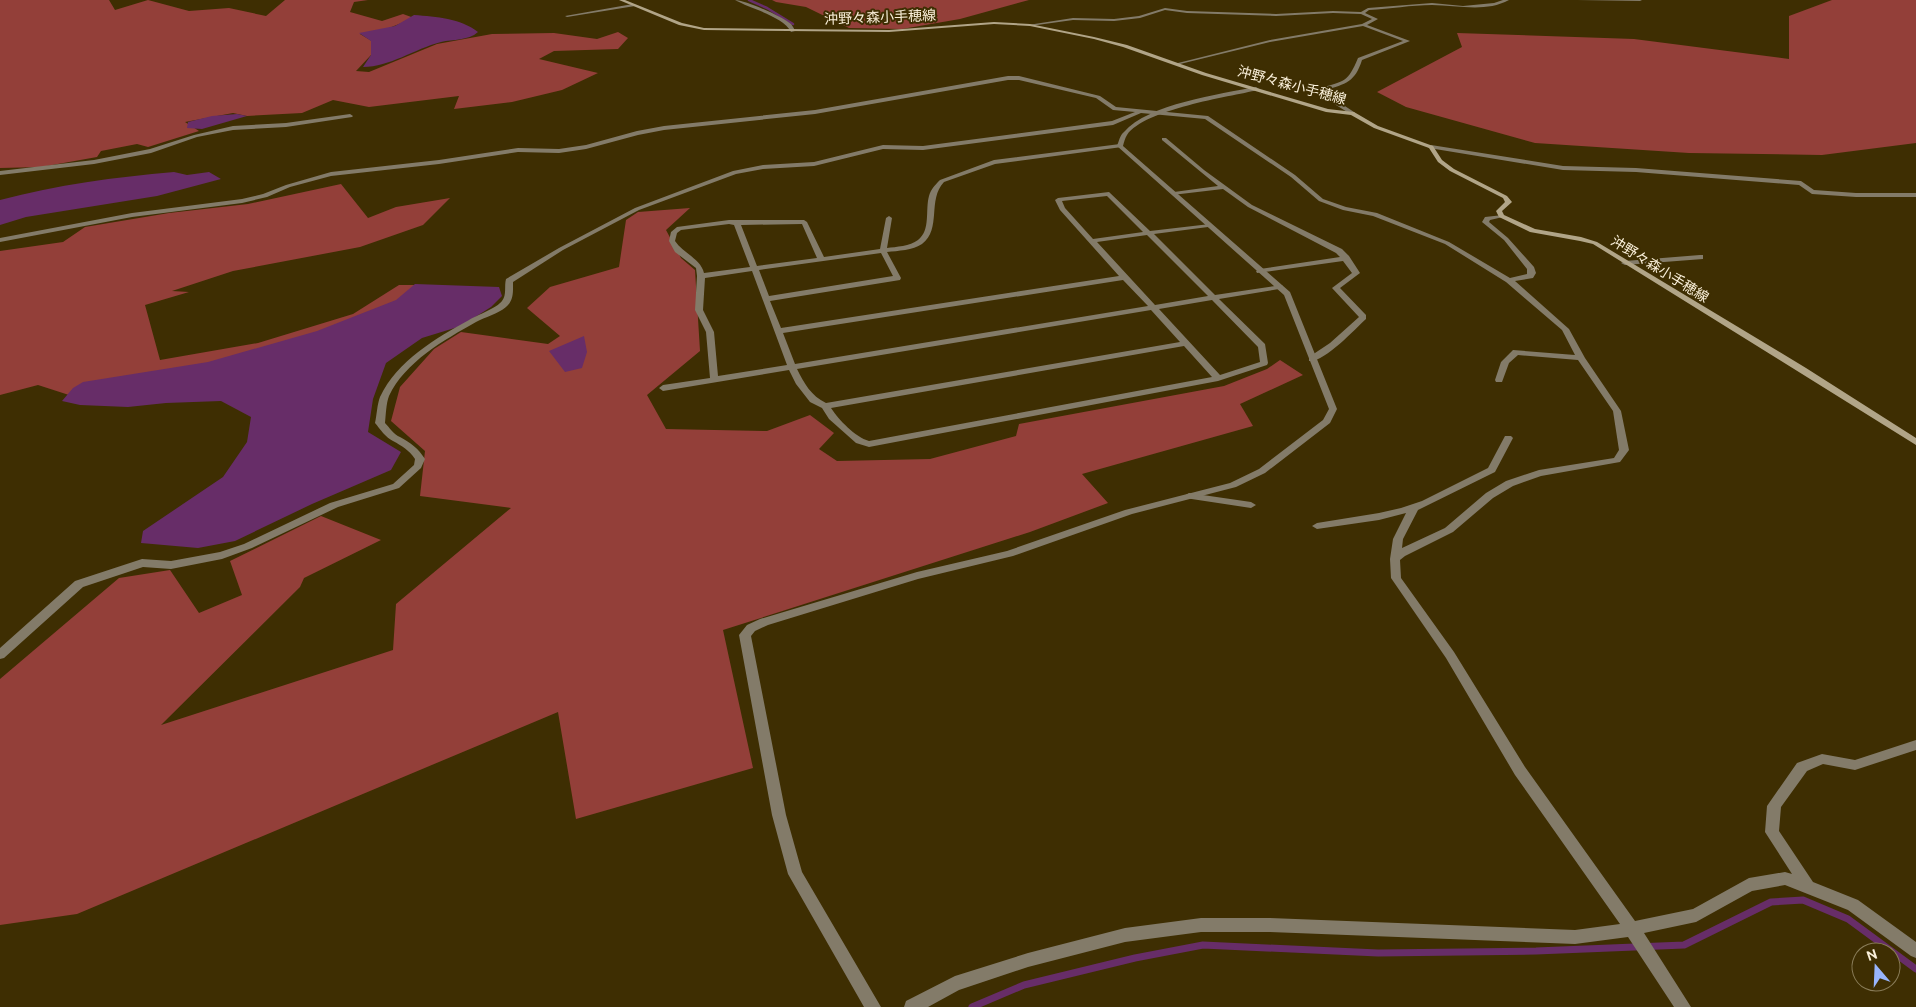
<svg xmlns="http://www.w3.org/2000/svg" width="1916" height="1007" viewBox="0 0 1916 1007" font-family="Ubuntu,'Noto Sans JP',sans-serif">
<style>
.forest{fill:#933f39}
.water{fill:#672d68}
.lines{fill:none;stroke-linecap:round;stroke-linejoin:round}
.stream-far1{stroke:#672d68;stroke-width:2.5}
.stream{stroke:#672d68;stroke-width:7}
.minor{fill:#837b69;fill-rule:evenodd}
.tertiary{fill:#837b69;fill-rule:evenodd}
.secondary{fill:#b1a588;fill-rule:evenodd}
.labels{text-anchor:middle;stroke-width:4;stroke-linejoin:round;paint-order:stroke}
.far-street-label{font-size:14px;fill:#faf0da;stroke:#3e2e02}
</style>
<rect width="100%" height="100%" fill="#3e2e02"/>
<path class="forest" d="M0 0H109L115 10 148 0 189 11 229 8 266 16 285 0H368L354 2 350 12 382 21 403 14 414 18 389 28 360 34 375 43 371 55 356 71 369 72 437 44 492 34 554 33 597 39 618 32 628 38 618 49 554 51 539 59 598 73 562 90 512 102 454 109 459 96 369 107 333 100 302 113 247 116 233 113 185 122 199 131 148 147 137 144 101 151 97 157 41 167 0 168Z
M772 0H1029L960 19 902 29 849 28 806 7 776 2Z
M1832 0H1916V143L1822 155 1689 153 1535 143 1406 107 1377 92 1462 47 1457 33 1634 39 1789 59V16Z
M341 184 368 218 396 207 450 198 423 225 360 247 233 271 172 291 189 292 145 305 160 360 258 343 353 314 399 285H423L376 319 216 368 69 395 38 385 0 395V251L63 242 85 227 169 213 248 204Z
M690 208 666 230 681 258 695 270 700 351 647 395 666 429 767 431 810 415 834 433 819 449 837 461 930 459 1016 436 1019 424 1224 386 1267 369 1280 360 1303 375 1240 404 1253 426 1082 474 1108 503 1030 532 723 630 753 768 576 819 558 712 77 914 0 925V679L119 578 170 570 199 613 242 595 230 561 321 516 381 540 304 578 300 587 161 725 393 650 396 604 511 508 420 496 425 451 391 421 400 387 434 349 461 332 548 344 560 336 527 308 550 287 619 267 626 220 638 212Z"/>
<path class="water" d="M414 15C437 17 460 18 478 32 468 41 453 39 441 42 414 49 390 67 363 67L371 55V41L359 33 395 26Z
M237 114 247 116 202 129 187 128 188 122 212 116Z
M174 172 187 175 209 172 221 179 157 196 26 217 0 225V200C57 185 115 177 174 172Z
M415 284 499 287 502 296 491 307 461 326 422 338 386 363 373 399 368 432 401 452 391 470 312 504 235 541 198 548 141 543 143 531 223 477 247 442 251 417 221 401 166 403 128 407 80 405 62 401 73 388 83 382 208 362 317 331 396 300Z
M584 336 587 352 582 368 565 372 549 351Z"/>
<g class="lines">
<path class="stream-far1" d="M749 0 767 8 793 24"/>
<path class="stream" d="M972 1007 1024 985 1135 958 1203 945 1378 953 1536 951 1684 945 1771 902 1803 900 1848 919 1916 969"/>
<path class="minor" d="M735 0C745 0 783 17 791 24 792 25 795 30 795 31L791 32C783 16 751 9 735 0Z
M1503 0H1509C1485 13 1457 5 1432 5 1411 5 1390 9 1369 10L1365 13 1378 19 1367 25 1410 41 1362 60C1355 82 1346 84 1325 90V93L1354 112 1355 113 1352 115 1320 95V88C1345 81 1348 82 1358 58L1403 41 1363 26 1270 42 1176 65 1174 64 1270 40 1362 24 1372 19 1361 14 1333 13 1276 16 1187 13 1165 10 1140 18 1114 21 1073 20 1030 26 1028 25 1073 18 1114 19 1139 16 1165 8 1187 11 1276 14 1333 11 1361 12 1368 8 1432 3 1463 6 1494 3Z
M1577 0H1642L1640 1Z
M633 4 635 6 567 17 565 16Z
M1008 76H1019L1100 96 1116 107 1208 116 1295 175 1323 199 1346 207 1377 213 1449 242 1510 278 1527 274V269L1504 240 1482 222 1485 217 1503 215V217L1490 220 1489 222 1508 238 1534 267 1536 273 1533 278 1515 281 1569 329 1585 358 1621 411 1629 450 1620 462 1541 476 1513 486 1493 498 1453 532 1405 556 1400 560 1401 578 1454 652 1525 767 1635 921 1693 909 1749 878 1785 872 1792 874 1765 832 1767 806 1797 763 1822 754 1855 760 1916 740V750L1855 770 1823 764 1807 771 1781 807 1779 831 1813 882 1858 900 1916 942V958L1911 956 1848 910 1785 885 1752 891 1696 922 1644 933 1691 1007H1674L1628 937 1575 944 1270 932H1201L1125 942 1028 967 959 990 928 1007H904L906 1001 955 976 1028 953 1125 928 1201 918H1270L1575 930 1620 924 1515 775 1446 658 1391 578 1390 559 1393 539 1406 513 1379 520 1317 529 1312 526 1317 523 1379 513 1401 508 1422 501 1488 468 1505 436H1511L1513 438 1495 472 1418 510 1403 539 1402 548 1445 528 1486 493 1506 481 1539 470 1614 458 1619 450 1613 411 1578 360 1518 355 1509 363 1502 382H1496L1495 380 1501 362 1513 350 1575 355 1562 330 1506 282 1445 244 1373 216 1343 210 1319 201 1291 177 1205 119 1141 113 1113 125 923 150 883 149 814 166 763 169 736 174 639 210 563 250 513 282C513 291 514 300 506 307 498 314 485 317 476 322 444 340 405 362 389 396 386 404 386 414 385 423 389 427 394 435 400 437 411 443 418 448 425 459L421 468 399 488 338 507 252 548 222 559 171 569 143 567 83 587 4 658 0 659V648L75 581 142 559 171 561 220 552 244 544 330 503 393 484 414 465 415 459C409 450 402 446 393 441 386 438 380 429 375 423 377 414 377 405 380 397 397 361 436 338 469 320 477 315 497 308 502 301 507 295 504 286 506 279L559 248 635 208 733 171 763 165 814 162 883 145 923 146 1112 121 1135 112 1113 110 1096 98 1019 80H1008L815 114 664 130 638 135 586 149 559 153 518 152 439 164 331 176 290 187 267 197 242 203 132 217 0 242V238L132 213 242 199 263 194 286 185 331 172 439 160 518 148 559 149 586 145 637 131 664 126 815 110Z
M350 114 353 116 352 117 286 127 233 130 197 137 151 153 94 164 0 175V171L94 160 150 149 194 135 233 126 286 123Z
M1162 138H1166L1204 170 1252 205 1342 249 1349 256 1360 273 1340 288 1366 315V319C1355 329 1324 363 1309 361V357L1330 343 1359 317 1332 288 1352 273 1343 261 1257 273 1256 271 1260 269 1340 257 1336 253 1248 207 1223 189 1172 195V193L1174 192 1218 186 1162 140Z
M1120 144 1122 145V147L995 164 944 182C927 200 942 229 922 244 913 250 898 251 887 252L901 278 900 280 770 301 781 328 1119 276 1060 210 1055 200 1058 198 1109 192 1150 231 1210 224V226L1208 227 1154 234 1215 295 1282 285 1283 287 1279 289 1219 299 1265 344 1268 363 1267 365 1218 381 869 447 856 443 829 419 822 408 810 402 796 384 789 370 663 391 659 388 663 385 710 378 706 332 695 310 697 276 696 268 675 252 669 241 671 232 677 227 729 220H804L807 222 824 257 880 249 886 218 889 216 892 218 887 248C896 247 910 246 918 240 931 230 925 210 929 196 931 189 935 185 940 180L994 160ZM1107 196 1143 232 1093 239 1065 208 1062 201ZM729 224 734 225 750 267 704 273C701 259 683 253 675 241L677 233 681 230ZM802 224 817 258 757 266 741 225ZM1147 235 1208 296 1155 305 1097 242ZM881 253 893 276 769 296 759 270ZM752 271 787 365 718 376 714 332 703 310 705 278ZM1123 280 1148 306 795 364 783 333ZM1212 300 1258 347 1260 362 1220 375 1159 309ZM1151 310 1180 342 826 403C811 396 804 383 797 369ZM1184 346 1212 377 869 441C855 437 839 420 831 408Z
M1431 145 1563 166 1636 168 1801 181 1814 190 1856 193H1916V197H1856L1812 194 1799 185 1636 172 1563 170 1429 148 1428 147Z
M1700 255H1703V259L1625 265 1621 263 1625 261Z
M1189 493 1251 502 1256 505 1251 508 1185 498 1184 496Z"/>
<path class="tertiary" d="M1256 87 1259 89 1258 90C1228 97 1145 109 1127 135 1125 138 1124 142 1123 146L1290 292 1337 409 1330 423 1265 473 1236 487 1132 514 1013 556 918 579 768 625 755 631 751 636 786 815 802 872 881 1007H864L788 874 772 815 739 635 747 625 760 619 917 572 1007 551 1125 510 1230 483 1259 469 1323 420 1329 409 1284 295 1117 146C1119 141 1120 135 1124 132 1148 104 1220 94 1256 87Z"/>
<path class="secondary" d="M619 0H625L682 23 704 28 889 30 994 22 1030 24 1094 37 1127 45 1206 73 1328 109 1354 112 1378 126 1433 146 1442 160 1454 169 1507 196 1512 202 1502 211 1504 215 1535 229 1581 237 1597 242 1806 368 1916 438V445L1593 244 1580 241 1530 232 1499 217 1496 211 1505 202 1503 198 1450 171 1438 162 1429 148 1374 128 1351 115 1326 112 1202 75 1123 47 1094 39 1030 26 994 24 889 32 704 30 679 25Z"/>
</g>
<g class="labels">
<g class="far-street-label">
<text transform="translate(880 17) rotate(-2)" y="5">沖野々森小手穂線</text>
<text transform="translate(1292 85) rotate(15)" y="5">沖野々森小手穂線</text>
<text transform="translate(1660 269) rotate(32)" y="5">沖野々森小手穂線</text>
</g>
</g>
<g transform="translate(1876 967) rotate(341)"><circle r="24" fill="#3e2e02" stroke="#897c58"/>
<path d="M0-4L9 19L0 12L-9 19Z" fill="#98b5fd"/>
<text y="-8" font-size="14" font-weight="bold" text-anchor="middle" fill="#faf0da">N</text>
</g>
</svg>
